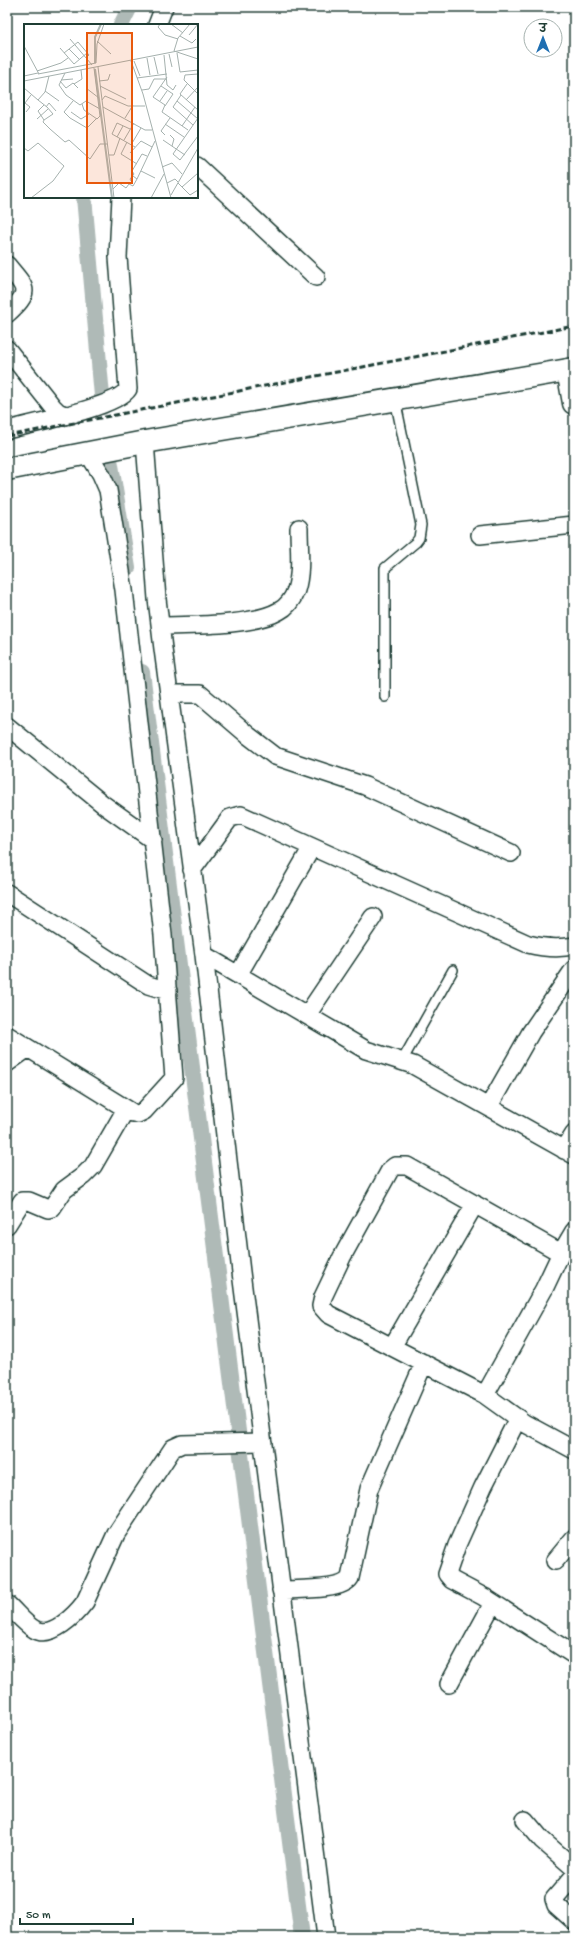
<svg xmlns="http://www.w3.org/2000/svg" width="581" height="1944" viewBox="0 0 581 1944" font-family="'Gochi Hand','Playpen Sans Deva',sans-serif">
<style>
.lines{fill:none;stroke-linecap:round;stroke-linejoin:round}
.canal{stroke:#afbab7;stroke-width:16}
.service-casing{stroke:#1f3d34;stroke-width:12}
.minor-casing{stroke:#1f3d34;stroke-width:20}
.tertiary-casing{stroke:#1f3d34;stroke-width:25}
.trunk-casing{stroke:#1f3d34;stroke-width:25}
.service{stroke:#fff;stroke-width:9}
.minor{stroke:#fff;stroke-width:17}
.tertiary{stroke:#fff;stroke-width:22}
.trunk{stroke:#fff;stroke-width:22}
.rail{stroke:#1f3d34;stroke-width:3;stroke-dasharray:6 3;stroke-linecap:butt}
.inset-river{fill:none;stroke:#afbab7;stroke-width:2}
.inset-road{fill:none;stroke:#a5b1ae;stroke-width:1}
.view{fill:#e8590c;fill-opacity:0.15;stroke:#e8590c;stroke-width:2}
.inset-edge{fill:none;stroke:#1f3d34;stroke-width:2}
</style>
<rect width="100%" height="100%" fill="#fff"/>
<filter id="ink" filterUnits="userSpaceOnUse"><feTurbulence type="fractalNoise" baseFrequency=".025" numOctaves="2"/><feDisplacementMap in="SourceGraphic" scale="8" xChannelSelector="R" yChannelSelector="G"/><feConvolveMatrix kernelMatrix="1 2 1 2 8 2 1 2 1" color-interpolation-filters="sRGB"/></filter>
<g filter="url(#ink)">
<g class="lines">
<path class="canal" d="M121 25 130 7
M84 197 103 407
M108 447 128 568
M142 672 302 1937"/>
<defs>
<path id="service" d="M385 697V568L416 542 419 538 421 525 395 399
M402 1061 453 970"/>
<path id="minor" d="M157 25 164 7
M197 166 316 277
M7 265C27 289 32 291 7 314
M7 349 53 407 58 412 65 415
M7 430C30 424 117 407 128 389L118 257 121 197
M145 442 157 599 163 649 204 955 241 1272 326 1937
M480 535 574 525
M161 626C192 625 253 626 279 611 287 607 293 598 296 590 302 571 299 548 299 528
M169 694H200L249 736 275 756 365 786 511 853
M7 726 104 805 153 840
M192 870 230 818 241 815 528 944C544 948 558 949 574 946
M7 893 148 985 168 991
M204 955 366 1050 413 1065 574 1155
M238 975 312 847
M307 1015 373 917
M7 1035 133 1113 138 1114 144 1111 174 1078 163 935 124 590 108 490 101 474 88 453
M7 1063 28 1048
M489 1106 531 1032 574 969
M564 1150 574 1134
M7 1225 22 1201H29L48 1209 52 1208 64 1190 83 1176 93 1166 126 1109
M561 1253 407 1166H395L390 1170 342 1257 323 1297 321 1306 328 1314 485 1395 524 1423 574 1450
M392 1347 475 1204
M485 1395 544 1289 561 1253 574 1231
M518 1418 483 1487 457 1545 447 1574 452 1580 484 1597 574 1655
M555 1561 574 1538
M281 1590C296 1589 342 1591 350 1578L369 1489 424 1363
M7 1604C16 1612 24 1623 34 1629 51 1640 76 1614 85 1602L116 1534 173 1448 182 1444 263 1442
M449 1684 493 1603
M525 1820 542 1840 574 1868
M574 1876 554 1899 556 1905 574 1921"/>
<path id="tertiary" d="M568 370 574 403"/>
<path id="trunk" d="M7 469 145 442 574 369"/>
</defs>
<use href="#service" class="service-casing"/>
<use href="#minor" class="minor-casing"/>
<use href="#tertiary" class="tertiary-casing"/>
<use href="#trunk" class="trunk-casing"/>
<use href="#service" class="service"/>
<use href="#minor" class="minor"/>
<use href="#tertiary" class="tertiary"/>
<use href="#trunk" class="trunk"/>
<path class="rail" d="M7 436 574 326"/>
</g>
</g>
<g transform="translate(24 24)">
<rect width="174" height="174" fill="#fff"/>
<path class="inset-river" d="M71 39V13L77 0M71 45 88 174"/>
<path class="inset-road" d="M136 0 134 3 141 11 154 15M147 0 159 9M166 0 154 14 150 27 174 35M165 11 174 0M156 12 168 19 172 15M46 15 68 41M73 17 87 30M0 22 15 50M36 24 50 40 63 29M45 25 55 35M40 29 54 18 65 31 62 34M153 29 156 48 174 46M145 30 148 43M140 31 143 61 149 66 152 61M130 33 134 50M123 34 126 51M107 37 119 70 147 174M110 37 116 52M74 43 90 174M13 47 37 39 44 34M41 49 35 61 42 71 56 81 62 77 76 85M14 50 72 39 73 20 80 0M174 50 161 51 160 56 174 70M0 52 14 49M143 53 129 73 141 81 138 88 164 106M113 54 143 50M37 56 49 55M0 57 174 23M36 57 42 64 49 59 54 64M75 57 84 56 86 50M50 60 58 55 57 46M163 60 156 70 174 86M76 62 102 75M137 62 149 70 141 82M0 64 14 76 23 83 29 90 20 96 14 87 20 81M62 64 75 74M118 66 125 65 130 55H142M21 67 35 77M157 71 149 83 169 101M14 76 21 68 25 52M78 76 81 72 104 82H121M162 76 174 63M49 77 40 88 46 94 63 104 73 94M136 77 143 67M153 77 174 95M58 80 60 86 73 95 76 92 70 44M22 83 25 79 32 87M79 83 121 106H128M2 88 6 83 1 79 7 71M47 88 57 95 65 90M101 94 109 81M174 94 149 130 156 136 174 112M13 95 24 85M20 96 19 98 26 105 41 118 45 116 66 135 76 120H83M141 100 160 113M158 102 171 83M106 105 93 99 88 110 111 123M141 111 137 107 146 94M146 111 150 115 148 122M93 113 99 102M100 116 110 99M139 116 161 131M103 118 97 130 113 140M107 121 117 104M0 124 4 127 14 119 40 142 29 157 7 174M106 129 117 117 128 123M85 131H90L96 114M138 143 148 139 158 150M117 147 131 154M113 155 131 117M107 157 106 155 110 150 108 147 118 130 123 132M143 159 151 155 154 158M154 159 166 171 174 166M158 163 174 149M89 165 95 159 102 164 105 160 109 162 113 155 109 152M147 171 174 124M127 174 140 150"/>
<path class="view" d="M63 9H108V159H63Z"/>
<rect width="174" height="174" class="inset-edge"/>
</g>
<rect width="581" height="1944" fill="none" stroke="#fff" stroke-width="24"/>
<rect x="12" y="12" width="557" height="1920" fill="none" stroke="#1f3d34" stroke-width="1.5" filter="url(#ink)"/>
<g transform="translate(543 38)"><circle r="19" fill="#ffffff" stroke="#a5b1ae"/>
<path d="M0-3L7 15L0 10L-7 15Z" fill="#1f6fb2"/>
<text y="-6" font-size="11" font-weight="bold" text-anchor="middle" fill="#1f3d34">उ</text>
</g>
<path d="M20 1918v6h113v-6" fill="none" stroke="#1f3d34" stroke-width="2"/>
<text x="26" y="1918" font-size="12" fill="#1f3d34" stroke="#ffffff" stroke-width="3" paint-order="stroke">50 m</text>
</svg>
